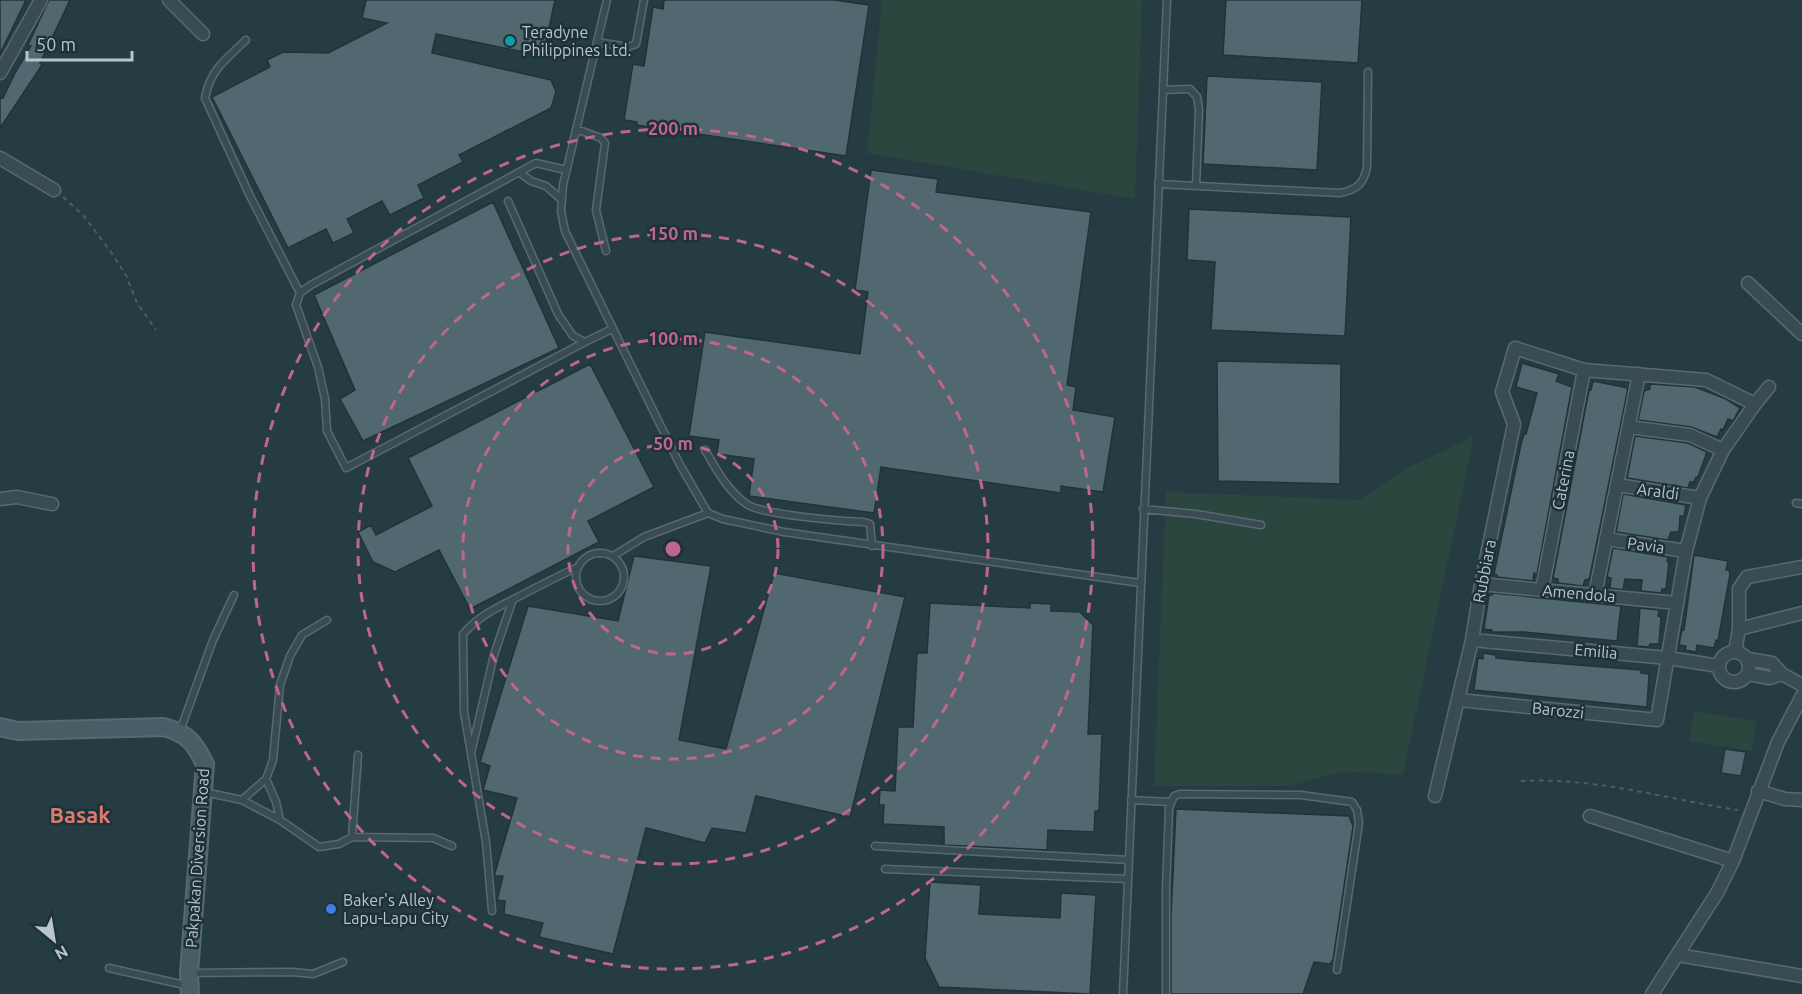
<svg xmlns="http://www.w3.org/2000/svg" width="1802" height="994" viewBox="0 0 1802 994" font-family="Ubuntu,sans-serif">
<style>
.green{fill:#2a463f}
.building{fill:#526870;stroke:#21333a;stroke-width:1.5}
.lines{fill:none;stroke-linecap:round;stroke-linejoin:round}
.lane-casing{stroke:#596970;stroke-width:9}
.street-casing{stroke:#596970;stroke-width:15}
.secondary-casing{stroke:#596970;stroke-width:20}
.path{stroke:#48625c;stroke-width:2;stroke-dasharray:4.5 4.5;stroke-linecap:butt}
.lane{stroke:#3a4c53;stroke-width:6}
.street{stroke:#3a4c53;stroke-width:12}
.secondary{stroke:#485d66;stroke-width:16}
.ring{fill:none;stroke:#be668e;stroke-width:3;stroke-dasharray:10 8}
.culture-dot{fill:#0f9aa8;stroke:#1f3138;stroke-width:2}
.shop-dot{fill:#3f7fe0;stroke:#1f3138;stroke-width:2}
.labels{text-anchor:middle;stroke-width:5;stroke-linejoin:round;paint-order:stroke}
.poi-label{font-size:16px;fill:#b8c6cc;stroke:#1f3138;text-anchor:start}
.street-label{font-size:16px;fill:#b8c6cc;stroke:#1f3138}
.district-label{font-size:22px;font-weight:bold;fill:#db7a6e;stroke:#1f3138}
.centre{fill:#be668e;stroke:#1f3138;stroke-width:3}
.ring-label{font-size:18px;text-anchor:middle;font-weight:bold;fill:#be668e;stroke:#1f3138;stroke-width:5;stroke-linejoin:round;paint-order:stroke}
</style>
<rect width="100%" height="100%" fill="#263c43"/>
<path class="green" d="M882 0H1142L1135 199 867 153Z
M1474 436 1403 775 1342 771 1291 786H1154L1166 492 1360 500 1404 470Z
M1694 711 1756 721 1752 751 1689 741Z"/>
<path class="building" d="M0 0H26L0 54Z
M49 0H70L40 63 42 65 0 128V97L3 98 15 73 31 46 28 45Z
M366 0H555L543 56 436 34 432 53 551 80 556 92 551 108 459 155 463 162 418 185 424 198 390 215 382 201 347 219 354 233 333 243 326 229 288 248 212 97 270 67 267 60 283 52 328 53 387 23 362 18Z
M664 0H834L869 5 846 156 637 125V122L624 120 633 64 644 66 653 7 663 9Z
M1226 0H1362L1358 63 1223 55Z
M1207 76 1322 82 1317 170 1203 164Z
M871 170 938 179 936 192 1091 212 1067 385 1076 387 1073 410 1115 417 1103 492 1061 486V493L881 467 874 513 749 496 754 459 717 454 719 440 689 436 705 332 860 354 868 292 855 290Z
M493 202 559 348 363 441 340 399 355 390 314 295Z
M1189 209 1351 217 1345 336 1211 330 1215 262 1187 260Z
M1217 361 1341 364 1340 484 1218 481Z
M1522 363 1559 374 1556 381 1572 387 1537 574 1534 573 1533 581 1496 577 1497 575 1494 574 1521 444 1524 434H1526L1537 393 1516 387Z
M590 364 654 487 588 521 599 542 470 609 439 550 395 572 373 562 358 532 371 525 376 535 432 506 408 458Z
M1593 381 1628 388 1590 576 1589 579 1585 580 1583 586 1558 583V579L1553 578 1589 390H1591Z
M1650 384 1695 387 1726 399 1740 408 1733 421 1728 419 1723 430 1721 429 1717 437 1691 427 1638 420 1644 391 1650 389Z
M1635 436 1688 443 1707 452 1698 477H1696L1694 482H1690L1688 488 1627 478Z
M1623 494 1686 505 1684 516H1680L1679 532H1671L1668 540 1616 532Z
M1613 548 1668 557 1667 561 1669 562 1666 589H1662L1661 593 1641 591 1642 580 1625 579 1623 590 1610 588 1611 578 1607 577Z
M1694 555 1728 561 1726 570H1729L1730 574 1718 641 1716 640 1714 648 1697 645 1696 652 1685 650 1686 646 1679 645 1682 629 1684 630Z
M634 556 711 566 679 740 726 749 774 573 905 597 850 817 756 796 746 833 712 828 705 843 646 828 613 954 539 937 543 923 504 914 505 901 497 900 503 876H494L517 798 483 790 490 766 480 762 528 606 618 621Z
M1493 593 1621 606 1617 641 1523 632H1491L1492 630 1484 629 1489 595H1492Z
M930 603 1030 608V603L1051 604V611L1080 612 1093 625 1088 734H1102L1099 811H1095L1094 832 1048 830 1047 850 944 845V827L883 824 884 805H879L880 790 895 791 898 727H913L917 653H927Z
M1640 608 1659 610 1658 616 1661 617 1659 644H1650L1649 647 1637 646Z
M1483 653 1496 655V658L1516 660 1641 670V673L1649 674 1647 707 1474 690 1478 658 1483 659Z
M1725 749 1746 752 1741 776 1721 773Z
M1176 809 1349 816 1353 826 1333 960 1330 964 1314 962 1303 994H1171V916Z
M930 882 981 885 979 914 1060 918 1061 893 1096 895 1090 994 939 987 925 958Z"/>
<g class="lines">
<defs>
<path id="lane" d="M607 0 563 185 561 211 565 231 679 463 708 513 723 519 784 532 1140 583
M246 40C226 59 210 70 205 98L250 196 300 293
M597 42 628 47 636 44 644 0
M1163 90 1190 89 1197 97 1199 110 1196 186
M576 129 601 138 605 143 596 210 606 251
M566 170 536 163 311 285 300 293 296 305 318 367 325 399 327 431 346 468 585 342
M520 173 531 181 546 186 561 199
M1158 184 1340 193C1356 190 1364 184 1367 167L1368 72
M508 201 558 314 573 336 585 342 612 329
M705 450C716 469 729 493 748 505 766 515 840 521 863 522L870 524 872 546
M1796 503 1802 504
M1143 509 1196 514 1261 525
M576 577a24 24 0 1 1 48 0a24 24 0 1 1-48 0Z
M613 556 644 537 708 513
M180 731 213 640 234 595
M471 753 494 655 513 599
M266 779 276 802 280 820
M204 792 242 800 280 820 319 847 339 844 352 837 433 838 452 846
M242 800 266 779 273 760 280 685 290 656 302 635 327 620
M1131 800 1170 802
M352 837 358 755
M875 846 1129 860
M885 869 1128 879
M492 911 486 842 464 712 463 634C478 617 494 609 514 599 535 588 556 577 578 567
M109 968 189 986
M190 973 292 972 313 974 343 962
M1123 994 1167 0
M1166 994V889L1169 808 1174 796 1180 794 1301 795 1352 802 1357 810 1359 823 1337 970"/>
<path id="street" d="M169 0 203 34
M0 73 41 0
M0 158 54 190
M1748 283 1802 334
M1629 427 1690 435 1723 450
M1617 485 1700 498
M0 499 17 497 52 504
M1606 539 1686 551
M1481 584 1677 603
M1542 590 1584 370
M1595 595 1639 374
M1739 629 1802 613
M1472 640 1668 658 1719 666
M1719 667a15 15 0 1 1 30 0a15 15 0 1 1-30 0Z
M1735 652 1739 629V589L1747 577 1802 567
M1748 659 1772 663 1782 674 1802 685
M1748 674 1770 678 1782 674
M1459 700 1657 720 1686 551 1700 498 1723 450 1755 404 1769 387
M1758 791 1785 799 1802 800
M1435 796 1472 640 1481 584 1514 424 1502 392 1515 348 1584 370 1706 380 1755 404
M1590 816 1733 861
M1678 955 1802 976
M1652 994 1717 893 1733 861 1778 742 1802 696"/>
<path id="secondary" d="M0 727 18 731 164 727C188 734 194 742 205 764L189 973 190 994"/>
</defs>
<use href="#lane" class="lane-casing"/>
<use href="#street" class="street-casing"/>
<use href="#secondary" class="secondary-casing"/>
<path class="path" d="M63 197 83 215 111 252 126 275 137 303 156 330
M1521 781C1595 777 1666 799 1738 810"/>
<use href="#lane" class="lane"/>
<use href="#street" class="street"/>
<use href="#secondary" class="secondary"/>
</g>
<g class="ring">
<circle cx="673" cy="549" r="105"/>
<circle cx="673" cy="549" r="210"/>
<circle cx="673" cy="549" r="315"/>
<circle cx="673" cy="549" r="420"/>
</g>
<circle class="culture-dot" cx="510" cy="41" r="6"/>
<circle class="shop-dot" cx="331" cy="909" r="6"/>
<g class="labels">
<g class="poi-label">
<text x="522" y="38">Teradyne<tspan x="522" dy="18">Philippines Ltd.</tspan></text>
<text x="343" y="906">Baker's Alley<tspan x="343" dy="18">Lapu-Lapu City</tspan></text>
</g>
<g class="street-label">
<text transform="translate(1563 480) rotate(-79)" y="6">Caterina</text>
<text transform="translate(1658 491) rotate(8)" y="6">Araldi</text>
<text transform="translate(1646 545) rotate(8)" y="6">Pavia</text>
<text transform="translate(1484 571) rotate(-79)" y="6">Rubbiara</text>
<text transform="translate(1579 593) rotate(5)" y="6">Amendola</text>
<text transform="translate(1596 651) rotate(5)" y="6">Emilia</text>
<text transform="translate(1558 710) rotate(6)" y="6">Barozzi</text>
<text transform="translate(197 858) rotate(-86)" y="6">Pakpakan Diversion Road</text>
</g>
<g class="district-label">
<text x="80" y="823">Basak</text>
</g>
</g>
<circle cx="673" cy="549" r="9" class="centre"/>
<g class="ring-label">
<text x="673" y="135">200 m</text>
<text x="673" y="240">150 m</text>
<text x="673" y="345">100 m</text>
<text x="673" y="450">50 m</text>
</g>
<g transform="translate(54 940) rotate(150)" stroke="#1f3138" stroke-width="4.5" paint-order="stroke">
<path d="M0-4.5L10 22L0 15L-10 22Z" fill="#b8c6cc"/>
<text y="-9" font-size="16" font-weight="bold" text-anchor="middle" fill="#b8c6cc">N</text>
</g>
<path d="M27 51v9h105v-9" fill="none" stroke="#b8c6cc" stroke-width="3"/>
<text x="36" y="51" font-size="18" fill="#b8c6cc" stroke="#1f3138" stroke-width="4.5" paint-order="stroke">50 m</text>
</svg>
